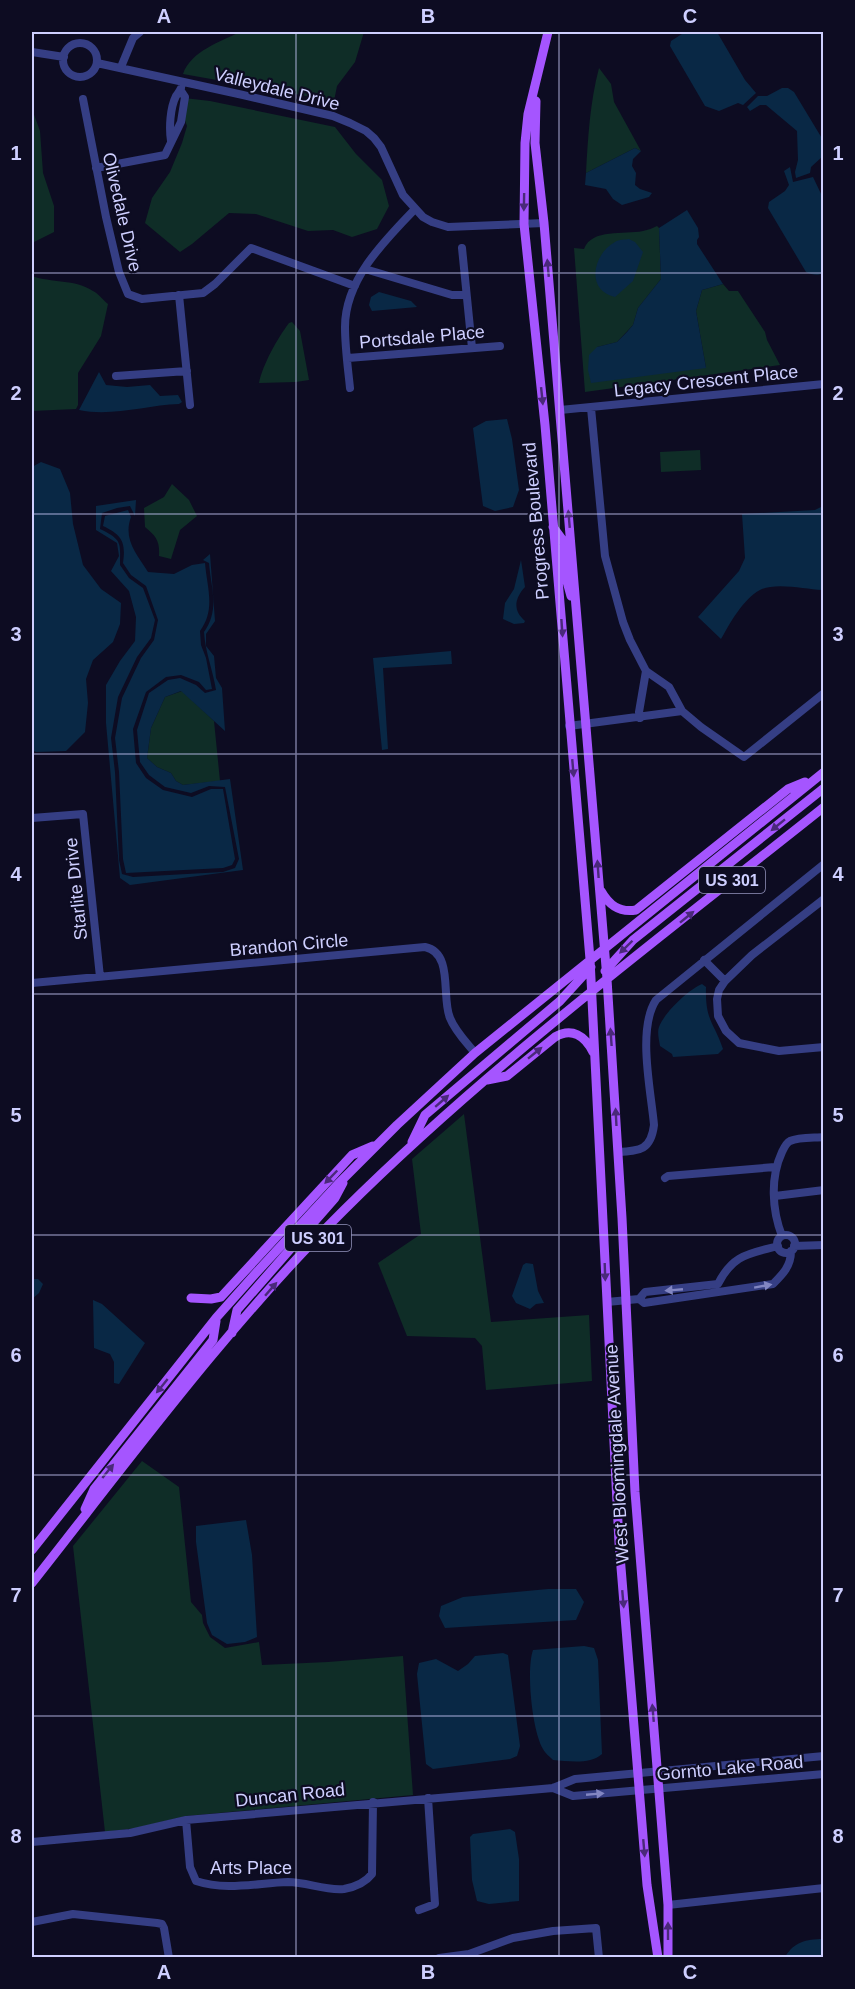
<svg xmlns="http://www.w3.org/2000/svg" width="855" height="1989" viewBox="0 0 855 1989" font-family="Arial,sans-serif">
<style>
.green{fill:#0f2d27}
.water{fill:#092845}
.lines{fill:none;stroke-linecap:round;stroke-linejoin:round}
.minor{stroke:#353e84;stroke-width:8}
.major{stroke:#a555ff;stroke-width:9}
.oneway{fill:#4a297a}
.oneway2{fill:#8286c2}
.grid{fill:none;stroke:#cecfff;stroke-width:1.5;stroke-opacity:0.55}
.labels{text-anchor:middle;stroke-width:4.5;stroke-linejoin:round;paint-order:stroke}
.shield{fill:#0d0c22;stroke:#9494bd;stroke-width:1.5}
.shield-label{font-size:16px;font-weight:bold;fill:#cecfff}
.street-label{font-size:18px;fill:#cecfff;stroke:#0d0c22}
.neatline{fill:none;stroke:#cecfff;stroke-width:2}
.grid-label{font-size:20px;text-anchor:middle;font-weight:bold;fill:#cecfff}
</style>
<rect width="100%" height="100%" fill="#0d0c22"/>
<path class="green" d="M240 32H364L355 62 337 86 334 101 183 74C191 51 220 42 240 32Z
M599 68 611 84 614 102 641 151 635 148 586 173C588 137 590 102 599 68Z
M184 98 210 101 335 127 356 154 382 180 389 206 377 229 352 237 333 230 308 231 256 214 229 213 192 244 180 252 145 223 152 198 170 172 182 143 187 126 181 109Z
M32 109 40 131 43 173 54 206V232L32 243Z
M657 226 659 228 661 279 638 308 633 325 617 342 597 347 706 368 696 311 702 290 723 284 729 291H738L765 332 767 340 780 365 585 392 574 248 584 249C592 228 624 235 643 231 648 230 653 228 657 226Z
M32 276C51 283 75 279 93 291 99 294 103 300 108 304L101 336 78 373V405L76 409 32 411Z
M292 322 300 331 309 380 296 382 259 383C263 364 277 339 289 323Z
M700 450 701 470 661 472 660 452Z
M172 484 189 500 197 516 180 530 171 559 159 556C160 541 156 536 145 527L144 508 164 497Z
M182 691 214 721 220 781 183 785 176 781 171 773 157 767 147 758 151 728 165 697Z
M464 1114 491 1322 589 1315 592 1381 486 1390 482 1346 475 1338 407 1336 378 1263 421 1234 412 1159Z
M142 1461 179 1487 191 1602 202 1615 203 1623 210 1637 225 1648 259 1642 262 1665 328 1662 403 1656 413 1795 186 1816 136 1828 105 1832 73 1546Z"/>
<path class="water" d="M685 32H717L745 80 756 93 743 105 738 103 719 111 705 106 670 46 671 41Z
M782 88H788L794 92 823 140V156L811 167 810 173 796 178 795 172 798 160 797 131 766 105H760L750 111 747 107 758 96H767Z
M635 148 641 151 633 159 632 166 636 173 635 185 640 189 652 193 649 197 622 205 613 199 606 189 585 185 586 173Z
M790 167 793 182 813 177 823 198 824 273C817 276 813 275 806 272L768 208 769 202 785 191 789 185 784 171Z
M687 210 698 228 699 237 697 240V244L723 284 702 290 696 311 706 368 591 383 588 370 589 355 597 347 617 342 627 332 633 325 638 308 661 279 659 228Z
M629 239 635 242 643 252 633 281 615 297C585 290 593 254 615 242 619 239 625 240 629 239Z
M379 292 411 301 417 307 372 311 369 305 371 297Z
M99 372 106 385 127 387 150 385 160 396 178 395 182 402 179 404C147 405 112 417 79 410Z
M507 419 512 439 519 490 513 507 495 511 483 506 473 428 486 421Z
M41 462 60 469 70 493 73 524 83 565 101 589 121 603 120 624 113 642 93 660 86 679 88 703 85 732 66 751 36 752 32 750V467Z
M136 500 135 516 130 506 117 508 102 513 100 529C123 540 120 543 120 565L129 578 143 588 155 620 151 638 137 657 118 697 111 738 115 772 119 860 122 874 133 877 223 872 235 868 239 859 225 787 209 786 191 793 165 787 149 775 140 762 137 730 149 693 168 680 180 678 196 685 205 693 216 690C213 671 205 651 204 632 220 610 211 588 209 563L203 560 210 554 215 621 206 634V646L214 656 216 678 222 688 225 731 181 691 165 697 151 728 147 758 157 767 171 773 176 781 183 785 230 779 243 870 130 885 120 878 106 723V685L120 661 135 641 136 617 129 591 111 571 119 556 117 543 96 530V506Z
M823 506 824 579 822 590C805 589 775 582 760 590 743 599 730 623 721 639L698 617 739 571 745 558 742 514 815 510Z
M128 510 131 517C123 539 136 553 148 572L174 574 192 565 205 563C207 588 216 609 200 631L201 645 206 658 212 689 206 690 199 682 181 675 166 677 146 692 133 729 136 763 146 778 163 790 192 797 211 789H223L235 859 232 865 223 868 126 873 123 859 119 772 115 738 122 698 141 658 154 640 158 620 146 586 131 575 123 563C126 542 122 535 103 526L105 516Z
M521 560 525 587C514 599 513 611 525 621L524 623 514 624 503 619 505 603 514 589Z
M451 651 452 664 383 668 388 749 382 750 373 658Z
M702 984 706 987C705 1021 714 1022 723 1049L718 1054 673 1057 672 1054 660 1046C659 1040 657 1032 659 1027 664 1013 688 990 702 984Z
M526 1263 533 1264 538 1291 544 1303 536 1304 530 1309 516 1303 512 1296 523 1265Z
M32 1279H38L43 1284 39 1293 32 1299Z
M93 1300 102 1304 145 1343 119 1384 114 1383V1362L110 1354 94 1348Z
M246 1520 252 1555 257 1637 245 1642 227 1644 212 1635 207 1623 196 1542V1526Z
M548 1589H576L584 1602 576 1620 445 1628 439 1616 441 1606 463 1597Z
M584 1646 594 1648 598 1660 602 1754C590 1765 568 1761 553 1760 550 1757 545 1753 543 1749 532 1730 526 1670 533 1650Z
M503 1653 508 1655 520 1746 517 1756 510 1759 433 1769 426 1764 417 1674 419 1663 436 1659 458 1671 468 1664 475 1656Z
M510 1829 515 1832 519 1859V1901L489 1904 477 1901 472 1880 470 1837 473 1834Z
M823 1939V1957H785C794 1942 806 1939 823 1939Z"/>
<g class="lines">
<path class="minor" d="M63 60a17 17 0 1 1 34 0a17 17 0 1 1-34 0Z
M32 52 64 57
M97 63 243 95 333 116 350 123 366 131 374 138 381 147 403 195 423 217 432 222 448 227 544 223
M121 67 133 38 140 32
M83 99 106 217 119 272 128 294 142 299 203 293 215 284 251 248 355 286
M171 141C169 128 170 108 176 96 178 93 180 91 181 88
M96 168 165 155 181 122 185 97 181 91
M462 248 472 348
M365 269 452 295H466
M179 295 190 405
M348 358 500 346
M116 376 187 371
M350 388C348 368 345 348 345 327 345 280 384 241 415 209
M591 408 605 556 623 622 630 640 646 671 669 687 682 711 701 727 744 757 824 693
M560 410 824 384
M640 718 639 712 646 671
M569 726 682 711
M32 818 83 814 100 977
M824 899 752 955 725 981 719 990 717 999 718 1016 726 1031 739 1043 779 1051 824 1047
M704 960 725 981
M32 983 425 947C454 953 441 998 450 1018 455 1031 466 1042 475 1053
M618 1152C640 1151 651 1150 654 1125 651 1091 637 1029 656 1000L824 864
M665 1178 668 1176 775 1167
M775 1196 824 1190
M777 1244a9 9 0 1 1 18 0a9 9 0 1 1-18 0Z
M782 1236C772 1210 770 1178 782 1152 784 1148 786 1143 790 1141 799 1137 814 1138 824 1137
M794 1246 824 1245
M639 1299 645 1292 718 1284C733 1254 749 1254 778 1246
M607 1302 639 1299 644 1303 773 1284C783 1274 791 1266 791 1251
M553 1788 573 1796 824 1774
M186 1820 190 1867 196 1881C226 1891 257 1883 288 1882 307 1882 325 1891 344 1889 355 1887 365 1883 372 1874L373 1802
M32 1842 130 1833 186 1820 553 1788 575 1779 824 1756
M668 1905 824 1888
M419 1910 435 1904 428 1798
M32 1922 73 1914 157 1923 162 1924 164 1928 169 1958
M439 1958 469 1954 513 1938 553 1931 596 1928 599 1958"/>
<path class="major" d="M548 32 528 114 525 143 524 224 545 425 590 959 619 1543 647 1885 658 1958
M536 101 535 143 544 223 607 979 622 1218 635 1492 668 1905V1958
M553 527 564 542 566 578 571 596
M601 891C609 905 619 913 636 910L788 789 805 782
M605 971 633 940 824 788
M487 1080 507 1076 555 1037C572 1027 585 1036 593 1052
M412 1142 425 1115 560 1001 591 967
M191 1298 211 1299 221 1297 352 1155 373 1146
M232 1333 237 1310 335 1198 343 1183
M85 1509 94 1489 213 1340 216 1321
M32 1550 216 1318 256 1273 338 1184 397 1125 475 1053 824 772
M32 1583C132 1456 229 1324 344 1210 492 1063 661 937 824 807"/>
</g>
<defs><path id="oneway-solid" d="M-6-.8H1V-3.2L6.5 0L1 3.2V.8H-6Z" transform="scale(1.5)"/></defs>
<g class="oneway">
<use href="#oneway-solid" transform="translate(524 202) rotate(91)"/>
<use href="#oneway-solid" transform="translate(548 268) rotate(-95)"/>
<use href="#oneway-solid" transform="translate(542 396) rotate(84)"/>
<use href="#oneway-solid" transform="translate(569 519) rotate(-95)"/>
<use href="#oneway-solid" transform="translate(562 628) rotate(86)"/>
<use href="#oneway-solid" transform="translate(573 768) rotate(85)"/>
<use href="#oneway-solid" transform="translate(778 825) rotate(141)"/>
<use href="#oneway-solid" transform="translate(598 869) rotate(-94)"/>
<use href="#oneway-solid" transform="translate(687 917) rotate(-39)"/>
<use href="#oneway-solid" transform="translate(626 947) rotate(136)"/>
<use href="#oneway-solid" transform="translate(611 1037) rotate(-94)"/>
<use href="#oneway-solid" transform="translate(535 1053) rotate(-39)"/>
<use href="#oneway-solid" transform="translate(442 1101) rotate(-41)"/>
<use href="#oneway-solid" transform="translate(616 1117) rotate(-93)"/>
<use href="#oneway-solid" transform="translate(331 1177) rotate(134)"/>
<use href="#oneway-solid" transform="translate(605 1272) rotate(88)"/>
<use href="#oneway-solid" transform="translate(271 1289) rotate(-49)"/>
<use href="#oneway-solid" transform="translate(162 1386) rotate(129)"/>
<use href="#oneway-solid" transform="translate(108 1471) rotate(-51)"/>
<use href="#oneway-solid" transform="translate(623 1599) rotate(85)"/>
<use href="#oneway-solid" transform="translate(653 1713) rotate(-95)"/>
<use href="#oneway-solid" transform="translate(644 1848) rotate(85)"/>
<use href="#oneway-solid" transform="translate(668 1931) rotate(-90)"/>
</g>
<g class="oneway2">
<use href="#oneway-solid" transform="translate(763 1286) rotate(-10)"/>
<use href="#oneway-solid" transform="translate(674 1290) rotate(175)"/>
<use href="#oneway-solid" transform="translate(595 1794) rotate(-5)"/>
</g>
<path class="grid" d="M296 32V1958M559 32V1958M32 273H824M32 514H824M32 754H824M32 994H824M32 1235H824M32 1475H824M32 1716H824"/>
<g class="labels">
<g class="shield">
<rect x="699" y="867" width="66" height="26" rx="4.5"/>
<rect x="285" y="1225" width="66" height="26" rx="4.5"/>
</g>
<g class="shield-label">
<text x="732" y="886">US 301</text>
<text x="318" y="1244">US 301</text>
</g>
<g class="street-label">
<text transform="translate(277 89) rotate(14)" y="6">Valleydale Drive</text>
<text transform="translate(122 212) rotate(77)" y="6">Olivedale Drive</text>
<text transform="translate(422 337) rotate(-5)" y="6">Portsdale Place</text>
<text transform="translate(706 381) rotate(-6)" y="6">Legacy Crescent Place</text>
<text transform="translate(536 521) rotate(-95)" y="6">Progress Boulevard</text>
<text transform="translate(76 889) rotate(-96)" y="6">Starlite Drive</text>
<text transform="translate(289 945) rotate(-5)" y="6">Brandon Circle</text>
<text transform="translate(617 1454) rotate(-93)" y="6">West Bloomingdale Avenue</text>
<text transform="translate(730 1768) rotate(-5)" y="6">Gornto Lake Road</text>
<text transform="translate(290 1795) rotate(-6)" y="6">Duncan Road</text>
<text x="251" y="1874">Arts Place</text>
</g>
</g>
<rect width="855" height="1989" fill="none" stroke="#0d0c22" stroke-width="66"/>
<rect x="33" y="33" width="789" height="1923" class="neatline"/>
<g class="grid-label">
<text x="164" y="23">A</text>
<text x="428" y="23">B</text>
<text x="690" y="23">C</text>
<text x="16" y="160">1</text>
<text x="838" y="160">1</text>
<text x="16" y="400">2</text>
<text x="838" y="400">2</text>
<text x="16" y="641">3</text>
<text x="838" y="641">3</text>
<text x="16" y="881">4</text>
<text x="838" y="881">4</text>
<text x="16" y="1122">5</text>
<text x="838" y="1122">5</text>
<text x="16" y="1362">6</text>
<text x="838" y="1362">6</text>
<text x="16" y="1602">7</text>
<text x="838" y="1602">7</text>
<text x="16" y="1843">8</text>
<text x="838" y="1843">8</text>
<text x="164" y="1979">A</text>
<text x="428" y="1979">B</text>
<text x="690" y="1979">C</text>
</g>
</svg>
